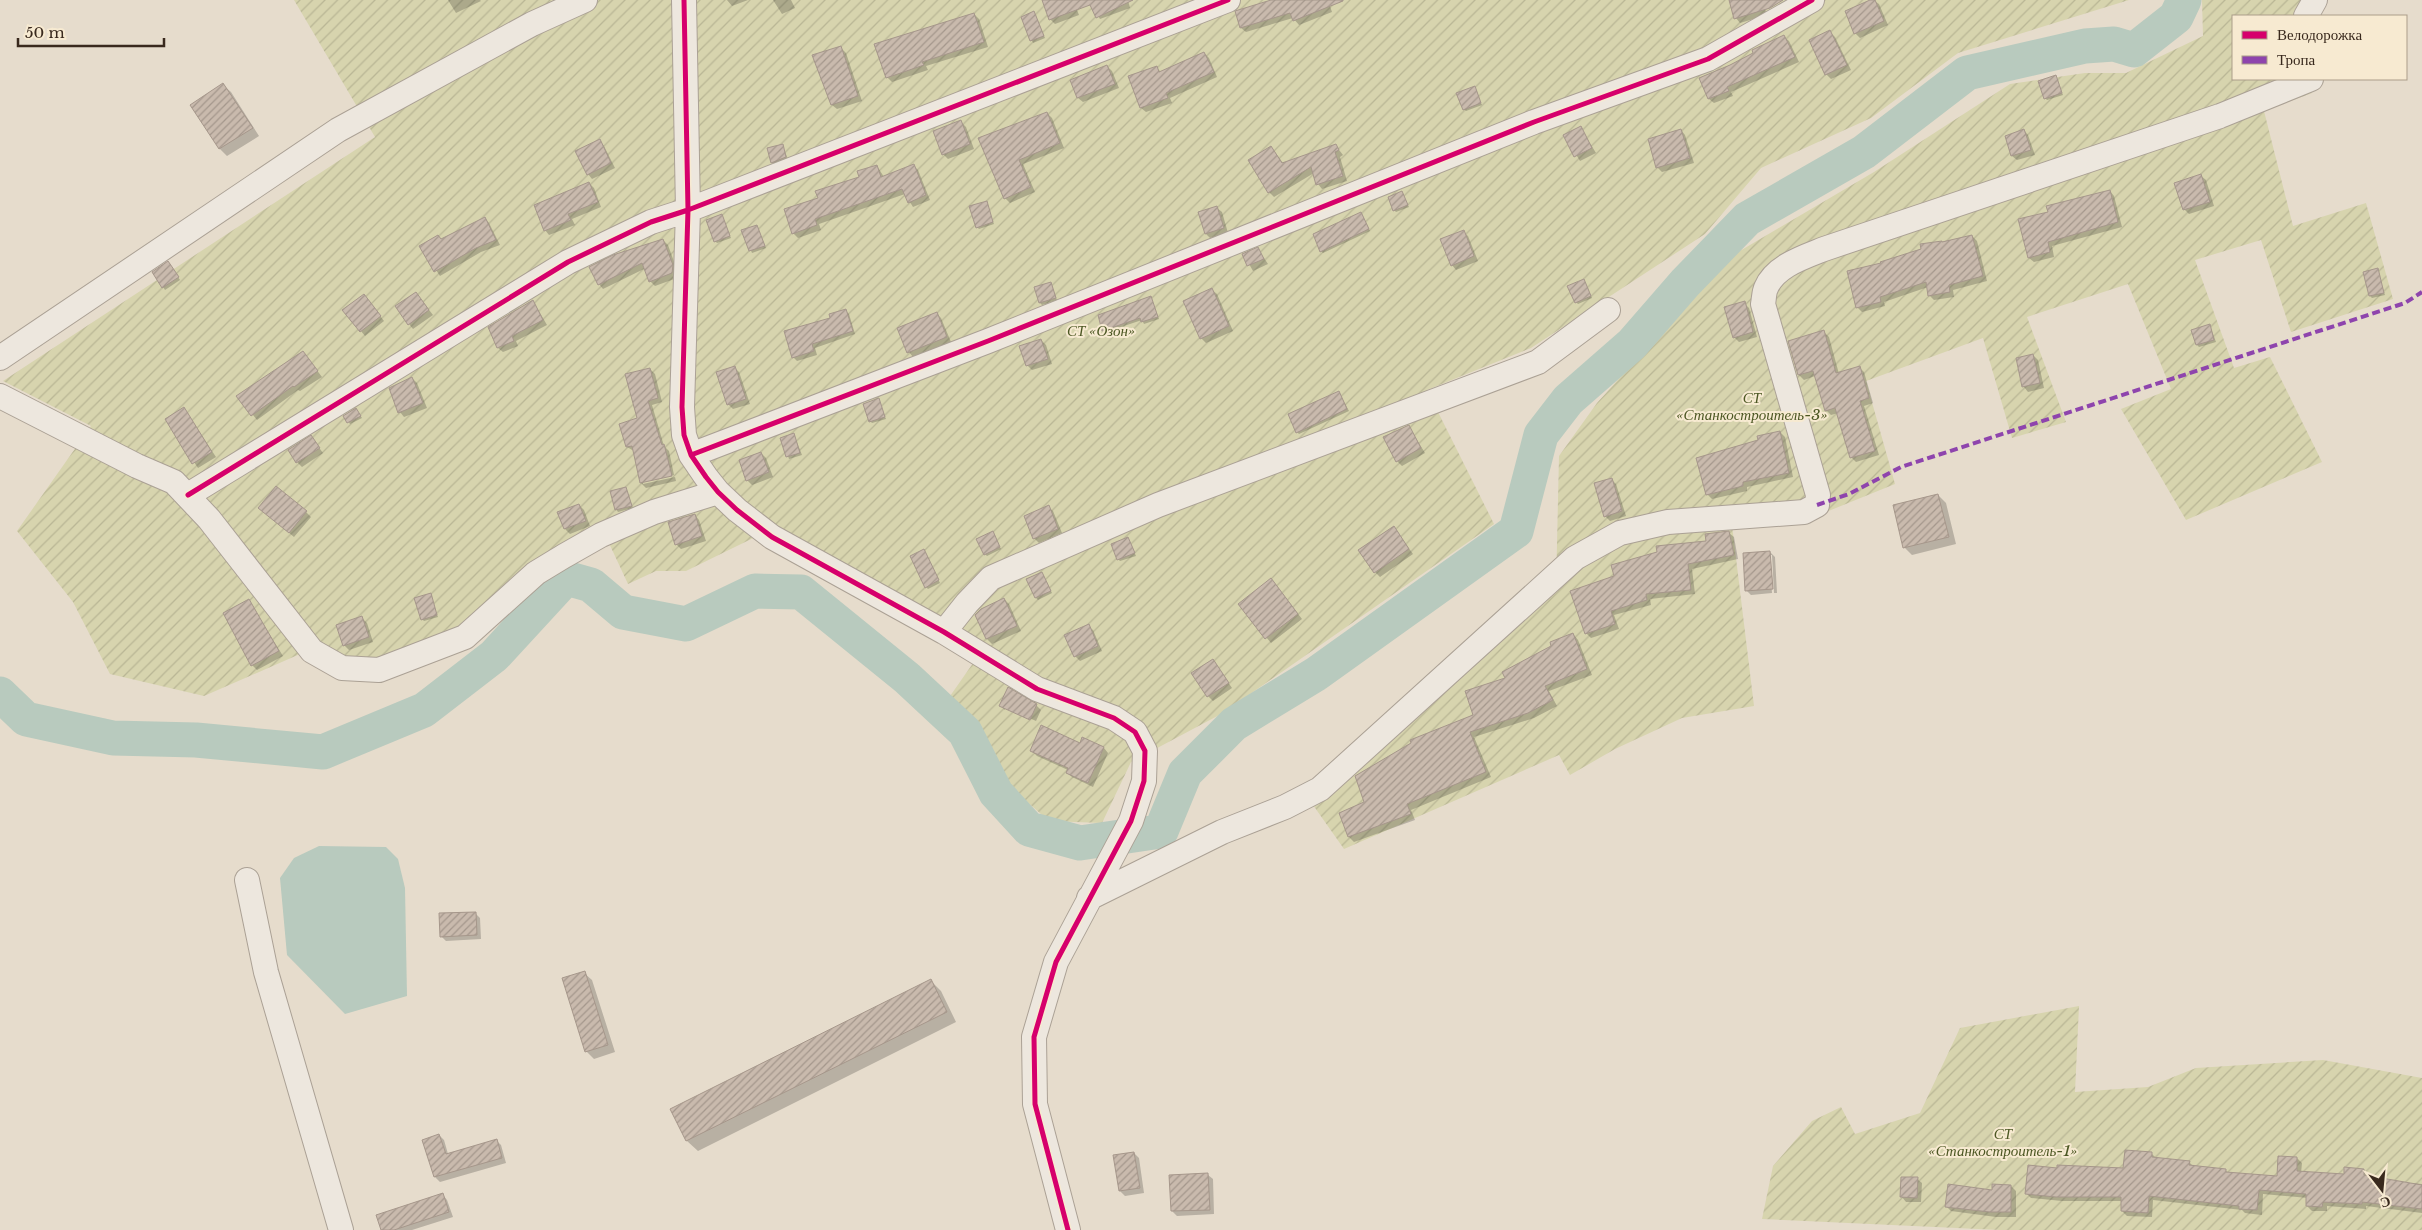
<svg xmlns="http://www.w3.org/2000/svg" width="2422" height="1230" viewBox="0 0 2422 1230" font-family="'Libre Baskerville',serif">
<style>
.garden{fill:url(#garden-furrows)}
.water{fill:#b8cabe}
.shadow{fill:#0003}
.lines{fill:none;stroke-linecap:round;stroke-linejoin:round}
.river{stroke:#b8cabe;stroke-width:35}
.building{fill:url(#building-hatch);stroke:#a6978b}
.minor-casing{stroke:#aba195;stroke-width:26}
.minor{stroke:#ede7de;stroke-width:24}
.quiet{stroke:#8e44ad;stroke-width:4;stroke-dasharray:8 4;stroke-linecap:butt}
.cycleway-casing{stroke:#f7ead1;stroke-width:8}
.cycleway{stroke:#d6006c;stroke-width:5}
.labels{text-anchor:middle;stroke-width:4;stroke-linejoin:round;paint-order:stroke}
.park-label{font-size:15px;font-style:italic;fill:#4c5723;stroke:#f7ead1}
</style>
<defs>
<pattern id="garden-furrows" width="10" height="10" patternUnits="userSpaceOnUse" patternTransform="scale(1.25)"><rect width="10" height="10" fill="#d7d4ae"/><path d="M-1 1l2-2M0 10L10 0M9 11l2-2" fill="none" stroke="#b9b695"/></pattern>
<pattern id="building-hatch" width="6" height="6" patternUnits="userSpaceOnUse" patternTransform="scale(1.25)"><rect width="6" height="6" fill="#c9baad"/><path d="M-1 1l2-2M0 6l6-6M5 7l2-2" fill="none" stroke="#a4978c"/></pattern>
</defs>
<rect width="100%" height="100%" fill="#e6dccc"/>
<path class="garden" d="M294 0H2129L1958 53 1871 118 1761 168 1705 234 1531 348 1427 390 1494 524 1223 713 1131 762 1102 823 1049 821 1009 786 948 699 985 646 778 526 686 571H656L628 584 601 526 461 626 386 659 355 662 327 646 300 654 204 696 110 674 73 602 17 531 91 426 3 381 375 137Z
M2202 0H2317L2291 16H2233V79H2308L2312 93 2264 111 2293 226 2366 203 2393 299 2291 332 2261 240 2195 260 2234 368 2270 357 2322 462 2186 520 2121 409 2171 389 2128 284 2027 317 2066 422 2012 438 1983 338 1866 381 1895 484 1799 523 1732 525 1754 706 1682 718 1615 749 1570 775 1559 755 1344 849 1313 805 1556 588 1559 456 1597 403 1728 258 1874 172 2010 84 2085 73H2126L2203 36Z
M2079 1006 2075 1092 2148 1087 2196 1068 2323 1060 2422 1078V1230H2000L1762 1219 1773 1166 1812 1121 1841 1107 1855 1134 1920 1113 1960 1028Z"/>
<path class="water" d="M319 846 386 847 398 859 405 888 407 996 345 1014 287 955 280 878 294 858Z"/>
<path class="shadow" d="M448 0H480L481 1 456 13Z
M727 0H748L732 6Z
M773 0H791L795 8 782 14Z
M1043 0H1073L1079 15 1055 24 1050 19Z
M1092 0H1128L1130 8 1100 19 1089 1Z
M1284 0H1328L1332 12 1299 25 1293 18 1246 32 1241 28 1237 12Z
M1730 0H1762L1767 15 1740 23 1736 18Z
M1873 0 1879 4 1888 25 1860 38 1855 33Z
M1034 12 1045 38 1033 43 1022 17Z
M974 14 979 19 988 47 926 66 928 70 892 82 887 77 875 44Z
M1830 32 1835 37 1851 70 1831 79 1826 74 1811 41Z
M1784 37 1789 41 1799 62 1731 92 1733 96 1714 103 1709 99 1701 78 1755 54Z
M841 48 846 53 862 101 837 109 832 105Z
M1204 53 1209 58 1217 77 1170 98 1172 103 1146 112 1141 108 1156 67 1161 72Z
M1107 66 1112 71 1119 88 1083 102 1078 98 1072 80Z
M2056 76 2063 95 2047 100 2045 98Z
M223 85 231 92 259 136 227 156 220 149 192 105Z
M1474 88 1482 105 1466 111 1464 109Z
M1047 113 1052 118 1064 148 1023 164 1035 192 1010 203 1005 198 979 139Z
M961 122 966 127 974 149 948 159 943 154Z
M1580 127 1596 153 1580 161 1564 135Z
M1681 130 1685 135 1694 163 1662 172 1657 167Z
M2024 130 2028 135 2035 155 2017 160 2012 156Z
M600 141 604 146 615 168 592 179 588 174Z
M782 145 788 159 774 164 772 162Z
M1336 146 1343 155 1340 157 1347 181 1322 189 1318 184 1314 173 1274 197 1269 192 1271 147 1283 163Z
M913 165 918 170 930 200 913 207 905 194 819 224 821 230 798 238 793 233 819 199 861 178 877 166 884 177Z
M2201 176 2206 180 2214 206 2189 214 2184 209Z
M589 183 594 188 601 207 572 219 575 225 549 235 545 230Z
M2110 191 2114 196 2122 227 2052 246 2054 257 2034 262 2029 258 2049 213Z
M1402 193 1409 207 1396 212 1394 210Z
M986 202 994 224 979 229 977 227Z
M1217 208 1222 212 1228 233 1210 238 1206 234Z
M1361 213 1370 231 1323 253 1321 251Z
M485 218 489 223 500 245 481 252 440 276 421 247 442 240Z
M723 218 731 238 717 243 715 241Z
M757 226 766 248 752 253 743 231Z
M1463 232 1468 236 1478 261 1456 270 1452 265Z
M1972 236 1977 241 1987 281 1953 290 1954 297 1934 300 1929 295 1928 287 1884 302 1885 306 1862 312 1857 307 1882 264 1942 242Z
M663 240 668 245 677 270V278L655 286 650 281 646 268 603 289 599 284Z
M1258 249 1268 264 1253 271 1244 255Z
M170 265 180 280 165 290 154 272Z
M2377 270 2385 295 2372 298 2370 296Z
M1051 283 1057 300 1042 305 1040 303Z
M1585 283 1592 298 1578 304 1576 302Z
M1212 290 1217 294 1233 331 1206 343 1201 338Z
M416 293 433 315 413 329 409 324Z
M1151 298 1159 319 1144 324 1142 320 1106 332 1104 330Z
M368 300 384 321 365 336 344 310Z
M533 301 547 325 516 341 518 346 503 352 498 348Z
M1744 303 1749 308 1757 337 1739 342 1734 337Z
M845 310 849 314 855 334 815 348 817 355 797 361 793 357Z
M937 314 941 318 951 342 913 357 909 352Z
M2210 326 2216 342 2199 347 2197 345Z
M1824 332 1829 337 1839 374 1859 367 1864 372 1873 403 1864 406 1879 455 1856 462 1851 457 1838 413 1831 415 1826 410 1815 376 1804 380 1799 375 1789 342Z
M1041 340 1046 345 1052 364 1032 370 1027 365Z
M303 352 322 377 300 391 298 390 257 420 238 396Z
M2033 355 2038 360 2044 388 2028 392 2024 387 2017 359Z
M734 367 739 372 750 404 733 409 728 404Z
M650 369 655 374 662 402 652 405 664 446 669 451 674 475 643 481V484L675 477 676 481 646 488 641 483 634 451 627 447 638 419Z
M412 378 417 383 427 408 404 417 400 412Z
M1340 394 1349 411 1299 434 1297 432Z
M878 400 886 419 872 423 870 421Z
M184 409 216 457 198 468 166 420Z
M356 409 362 418 350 424 345 416Z
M1409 427 1425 453 1402 466 1397 461Z
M1780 432 1785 437 1793 477 1747 487V491L1712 499 1707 494Z
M794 435 802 455 789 459 782 438Z
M311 437 323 453 302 467 297 462Z
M761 453 766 458 773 477 752 485 747 480Z
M1611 479 1616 484 1626 516 1610 521 1605 516Z
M626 488 633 508 618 512 616 509Z
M1938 495 1946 503 1956 544 1912 555 1905 548Z
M579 505 584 510 590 526 570 534 565 529 559 513Z
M1048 507 1053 511 1062 533 1039 543 1034 538Z
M264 512H306L311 517 294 537Z
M695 515 699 520 706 541 681 549 676 544Z
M1398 533 1413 554 1380 577 1375 572Z
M1729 533 1734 537 1738 559 1692 569 1695 594 1650 599 1651 605 1614 615 1619 629 1591 638 1586 633 1615 577Z
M994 534 1001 549 987 556 985 554Z
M1128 539 1136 556 1120 561 1118 559Z
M924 551 940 583 928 589 926 587Z
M1770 552 1775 557 1777 593H1774L1772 555H1769L1772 593 1751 595 1746 590Z
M1042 573 1052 593 1038 600 1036 598Z
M1276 585 1302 619 1271 643 1239 604Z
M430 595 438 617 424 621 422 619Z
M1004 599 1009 604 1021 631 992 644 987 639 977 615Z
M248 600 283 656 257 670 252 665Z
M362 618 367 623 373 642 349 650 344 645Z
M1088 626 1093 630 1102 651 1080 661 1075 656Z
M1573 634 1578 640 1592 675 1549 691 1557 706 1534 718 1474 737 1491 777 1411 810 1415 820 1354 842 1349 837 1366 803 1474 715 1507 678Z
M1213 660 1232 688 1213 701 1208 696Z
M1036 705 1041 710 1036 721 1005 707V710L1001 706Z
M1083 739 1104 748 1108 753 1093 787 1072 777 1067 773 1068 770 1037 756 1032 751 1080 744Z
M475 913 480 918 481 939 446 941 441 936Z
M584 973 592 980 615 1052 594 1059 586 1051Z
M931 981 941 991 956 1022 698 1151 687 1141 672 1109Z
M439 1135 444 1140 448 1154 496 1140 501 1145 506 1163 440 1182 435 1177 423 1140Z
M1134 1153 1139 1158 1144 1193 1125 1196 1120 1191Z
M2151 1153 2156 1158 2189 1162 2194 1167 2225 1170 2228 1173 2278 1177 2297 1158 2302 1163 2301 1173 2345 1175 2364 1170 2368 1177 2411 1184V1183L2422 1184V1213L2366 1206V1209L2327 1206V1211H2312L2307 1206 2308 1198 2263 1194 2262 1215 2245 1213 2242 1210 2153 1200 2152 1217 2127 1216 2122 1211V1201H2062L2031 1198 2026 1193 2058 1169H2125Z
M1208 1175 1213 1179 1214 1214 1177 1216 1172 1211Z
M1917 1179 1922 1183 1921 1202H1906L1902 1197Z
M2011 1186 2016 1191V1217H1996L1951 1211 1946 1206Z
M443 1195 447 1200 453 1217 412 1230H382Z"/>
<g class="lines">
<path class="river" d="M0 694 26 719 113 738 196 740 323 752 424 710 494 656 566 578 591 585 623 612 686 624 755 591 801 592 907 678 965 732 996 793 1029 829 1080 843 1161 831 1185 773 1234 724 1316 674 1516 531 1541 435 1568 400 1632 344 1685 283 1747 219 1864 152 1967 73 2085 46 2114 44 2134 50 2176 17 2184 0"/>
</g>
<path class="building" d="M1042 0H1133L1096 18 1090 5 1049 20Z
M1271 0H1343V1L1293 21 1290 13 1240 28 1235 11Z
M1729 0H1783L1770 8 1734 19Z
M1870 0H1875L1884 21 1854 34 1845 11Z
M1034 11 1044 36 1030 41 1021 17Z
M974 13 984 42 922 62 924 65 886 78 874 44Z
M1830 30 1847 65 1825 75 1809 40Z
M1784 35 1795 57 1727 87 1729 91 1708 99 1699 78 1730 65 1753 53 1752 50Z
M841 46 858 96 831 105 812 55Z
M1204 52 1214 72 1166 93 1168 98 1140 108 1128 76 1157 66 1159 72Z
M1107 65 1115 84 1077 98 1070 80Z
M2056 75 2062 93 2044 99 2038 81Z
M223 83 253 128 219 149 190 105Z
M1475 86 1481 103 1463 110 1456 93Z
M1047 112 1060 143 1019 160 1031 187 1004 199 978 138Z
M961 120 970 144 942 155 933 131Z
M1581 126 1592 148 1574 157 1563 135Z
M1681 129 1690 158 1656 168 1648 139Z
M2024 129 2031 150 2011 156 2005 136Z
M600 139 611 163 587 175 575 151Z
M783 144 786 157 771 163 767 148Z
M1336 144 1339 150 1335 152 1343 176 1316 185 1311 167 1268 193 1248 160 1271 146 1282 163Z
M914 164 926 195 908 203 902 189 815 219 817 225 792 234 784 209 818 198 815 191 859 177 857 171 877 165 881 177Z
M2201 174 2210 202 2183 210 2174 183Z
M589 182 598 202 568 214 571 220 544 231 534 205Z
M2110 190 2118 222 2048 242 2050 252 2028 258 2018 219 2048 212 2046 206Z
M1402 191 1408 205 1393 211 1388 197Z
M987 201 993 222 976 228 969 206Z
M1217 206 1224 228 1205 234 1198 212Z
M1361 212 1369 229 1320 252 1313 234Z
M722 214 730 236 714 242 706 220Z
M485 217 496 240 476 248 434 272 419 246 438 235 441 239Z
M757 225 765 246 749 251 741 230Z
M1464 230 1474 256 1451 266 1440 239Z
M1972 235 1983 276 1949 285 1950 292 1928 296 1926 282 1880 297 1881 302 1856 308 1847 271 1881 263 1880 262 1921 249 1920 244 1942 241V242Z
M663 239 673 265 672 273 649 282 642 263 598 285 589 267 613 255Z
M1258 247 1264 259 1247 266 1242 254Z
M168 261 179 277 162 288 152 272Z
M2378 268 2384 293 2369 296 2363 272Z
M1584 279 1591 296 1575 303 1567 286Z
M1051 282 1056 298 1039 303 1034 287Z
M1212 288 1229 326 1200 339 1183 301Z
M416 292 429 310 408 325 395 306Z
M364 294 381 316 360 332 342 310Z
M1151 296 1158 317 1141 322 1140 318 1102 331 1098 315Z
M533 300 543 320 512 336 514 341 497 348 488 327Z
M1745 301 1753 332 1733 338 1724 307Z
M846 309 853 331 812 344 814 351 792 358 784 331 830 318 829 314Z
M937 312 947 337 907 353 897 328Z
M2210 324 2214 340 2196 345 2191 330Z
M1824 330 1836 373 1860 366 1869 398 1860 401 1875 451 1850 458 1835 408 1825 411 1813 371 1798 375 1788 341Z
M1041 339 1048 359 1026 366 1019 346Z
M303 351 318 371 294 387 293 386 251 416 236 396Z
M2033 354 2040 383 2022 387 2016 358Z
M735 366 746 399 727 405 716 372Z
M650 368 658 398 648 401 662 445 664 444 672 476 640 483 632 446 626 447 619 424 637 418 625 374Z
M412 377 423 403 398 413 389 388Z
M1339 391 1347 409 1296 433 1288 414Z
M879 398 885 417 869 422 863 404Z
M184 407 212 452 192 464 165 419Z
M356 408 361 416 347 423 343 416Z
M1409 425 1421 448 1396 462 1383 437Z
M1780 431 1789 473 1743 482V486L1706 495 1696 458 1758 440 1757 436Z
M794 433 800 453 786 457 780 438Z
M311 435 320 448 296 463 288 450Z
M761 452 769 472 746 481 739 460Z
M1612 478 1622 511 1604 517 1594 483Z
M276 486 307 511 289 533 258 508Z
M626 487 632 506 615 510 610 491Z
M1938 494 1949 537 1903 548 1893 505Z
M579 504 586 521 564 529 557 512Z
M1049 505 1058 529 1033 539 1024 516Z
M695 514 702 536 675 545 668 522Z
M1394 526 1409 549 1374 573 1358 550Z
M993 531 1000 547 984 555 976 539Z
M1729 531 1734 555 1688 564 1691 590 1646 594 1647 600 1611 611 1615 624 1585 634 1570 591 1614 576 1611 565 1657 552 1656 546 1706 541 1705 534Z
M1128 537 1135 553 1117 560 1111 544Z
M924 549 939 580 925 588 910 556Z
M1770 551 1773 589 1745 591 1743 553Z
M1042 572 1051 591 1035 598 1026 579Z
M1271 578 1298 614 1265 639 1238 604Z
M431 593 437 615 421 620 414 598Z
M1004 598 1017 626 986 639 975 615 981 609Z
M249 599 279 651 251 666 223 613Z
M362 616 369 637 343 646 336 625Z
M1089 624 1098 646 1074 657 1064 635Z
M1573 633 1587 669 1545 686 1553 700 1528 713 1470 732 1486 772 1407 804 1411 814 1348 837 1339 813 1364 802 1355 776 1411 743 1410 740 1473 715 1465 691 1505 678 1502 672 1551 646 1550 642Z
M1213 659 1229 683 1207 697 1191 673Z
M1008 687 1037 704 1030 720 999 706Z
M1041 725 1080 743 1082 737 1104 747 1088 783 1066 773 1068 768 1030 751Z
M476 912 477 935 440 937 439 913Z
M585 971 608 1045 585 1052 562 978Z
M931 979 947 1012 686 1141 670 1109Z
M439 1134 446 1154 497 1139 502 1158 434 1177 422 1140Z
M2125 1150 2152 1152V1157L2190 1161 2189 1165 2226 1169V1172L2277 1176 2278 1156 2297 1157V1171L2344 1174V1167L2364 1169V1175L2422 1185V1209L2362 1202V1204L2323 1202 2322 1207 2306 1206V1194L2259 1190 2257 1210 2239 1209V1206L2149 1196 2148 1213 2121 1211V1197H2056L2025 1194 2028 1165 2057 1168V1165L2123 1168Z
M1134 1152 1140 1188 1119 1191 1113 1155Z
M1208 1173 1210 1210 1171 1211 1169 1175Z
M1901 1177H1918L1917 1198 1900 1197Z
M1948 1184 1992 1190V1184L2011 1185V1212H1990L1945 1207Z
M443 1193 449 1212 394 1230H381L376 1215Z"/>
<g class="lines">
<defs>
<path id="minor" d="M684 0 688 210 682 407 684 435 691 455 706 477 718 492 737 510 772 537 944 632 1037 689 1114 718 1135 732 1145 751 1144 781 1131 821 1056 962 1034 1037 1035 1104 1068 1230
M2306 16 2315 0
M0 358 338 130 532 24 585 0
M0 396 137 466 174 482 209 519 312 651 342 668 379 670 465 637 536 573 564 556 601 535 654 512 718 492
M691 455 988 341 1534 122 1708 59 1812 0
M188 495 568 262 651 222 688 210 1228 0
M944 632 967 603 991 578 1158 505 1538 362 1608 310
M247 880 266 972 341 1230
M1089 898 1222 832 1285 807 1320 789 1575 558 1620 533 1668 522 1804 512 1817 505 1818 495 1763 304C1764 299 1764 292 1766 288 1775 266 1804 257 1824 249L2220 116 2311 79"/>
</defs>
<use href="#minor" class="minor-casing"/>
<use href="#minor" class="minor"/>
<path class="quiet" d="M1817 505 1849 494 1901 467 2405 303 2422 292"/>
<defs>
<path id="cycleway" d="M684 0 688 210 682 407 684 435 691 455 706 477 718 492 737 510 772 537 944 632 1037 689 1114 718 1135 732 1145 751 1144 781 1131 821 1056 962 1034 1037 1035 1104 1068 1230
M691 455 988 341 1534 122 1708 59 1812 0
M188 495 568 262 651 222 688 210 1228 0"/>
</defs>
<use href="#cycleway" class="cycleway-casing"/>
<use href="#cycleway" class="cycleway"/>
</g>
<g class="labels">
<g class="park-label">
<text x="1101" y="336">СТ «Озон»</text>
<text x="1752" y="403">СТ<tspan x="1752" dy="17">«Станкостроитель-3»</tspan></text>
<text x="2003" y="1139">СТ<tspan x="2003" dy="17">«Станкостроитель-1»</tspan></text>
</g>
</g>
<rect x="2232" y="15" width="175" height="65" fill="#f7ead1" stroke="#ab9d89"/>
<rect x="2242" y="31" width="25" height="8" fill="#d6006c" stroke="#ab9d89"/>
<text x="2277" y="40" font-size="15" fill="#39291d">Велодорожка</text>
<rect x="2242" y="56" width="25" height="8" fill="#8e44ad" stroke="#ab9d89"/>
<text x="2277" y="65" font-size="15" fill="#39291d">Тропа</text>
<g transform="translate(2382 1190) rotate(164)" stroke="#f7ead1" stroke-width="4" paint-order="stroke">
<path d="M0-4L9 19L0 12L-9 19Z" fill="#39291d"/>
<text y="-8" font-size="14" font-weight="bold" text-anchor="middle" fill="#39291d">С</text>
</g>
<path d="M18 38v8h146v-8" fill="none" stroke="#39291d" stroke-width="2.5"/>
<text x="25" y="38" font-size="15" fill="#39291d" stroke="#f7ead1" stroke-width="4" paint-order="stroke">50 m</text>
</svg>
